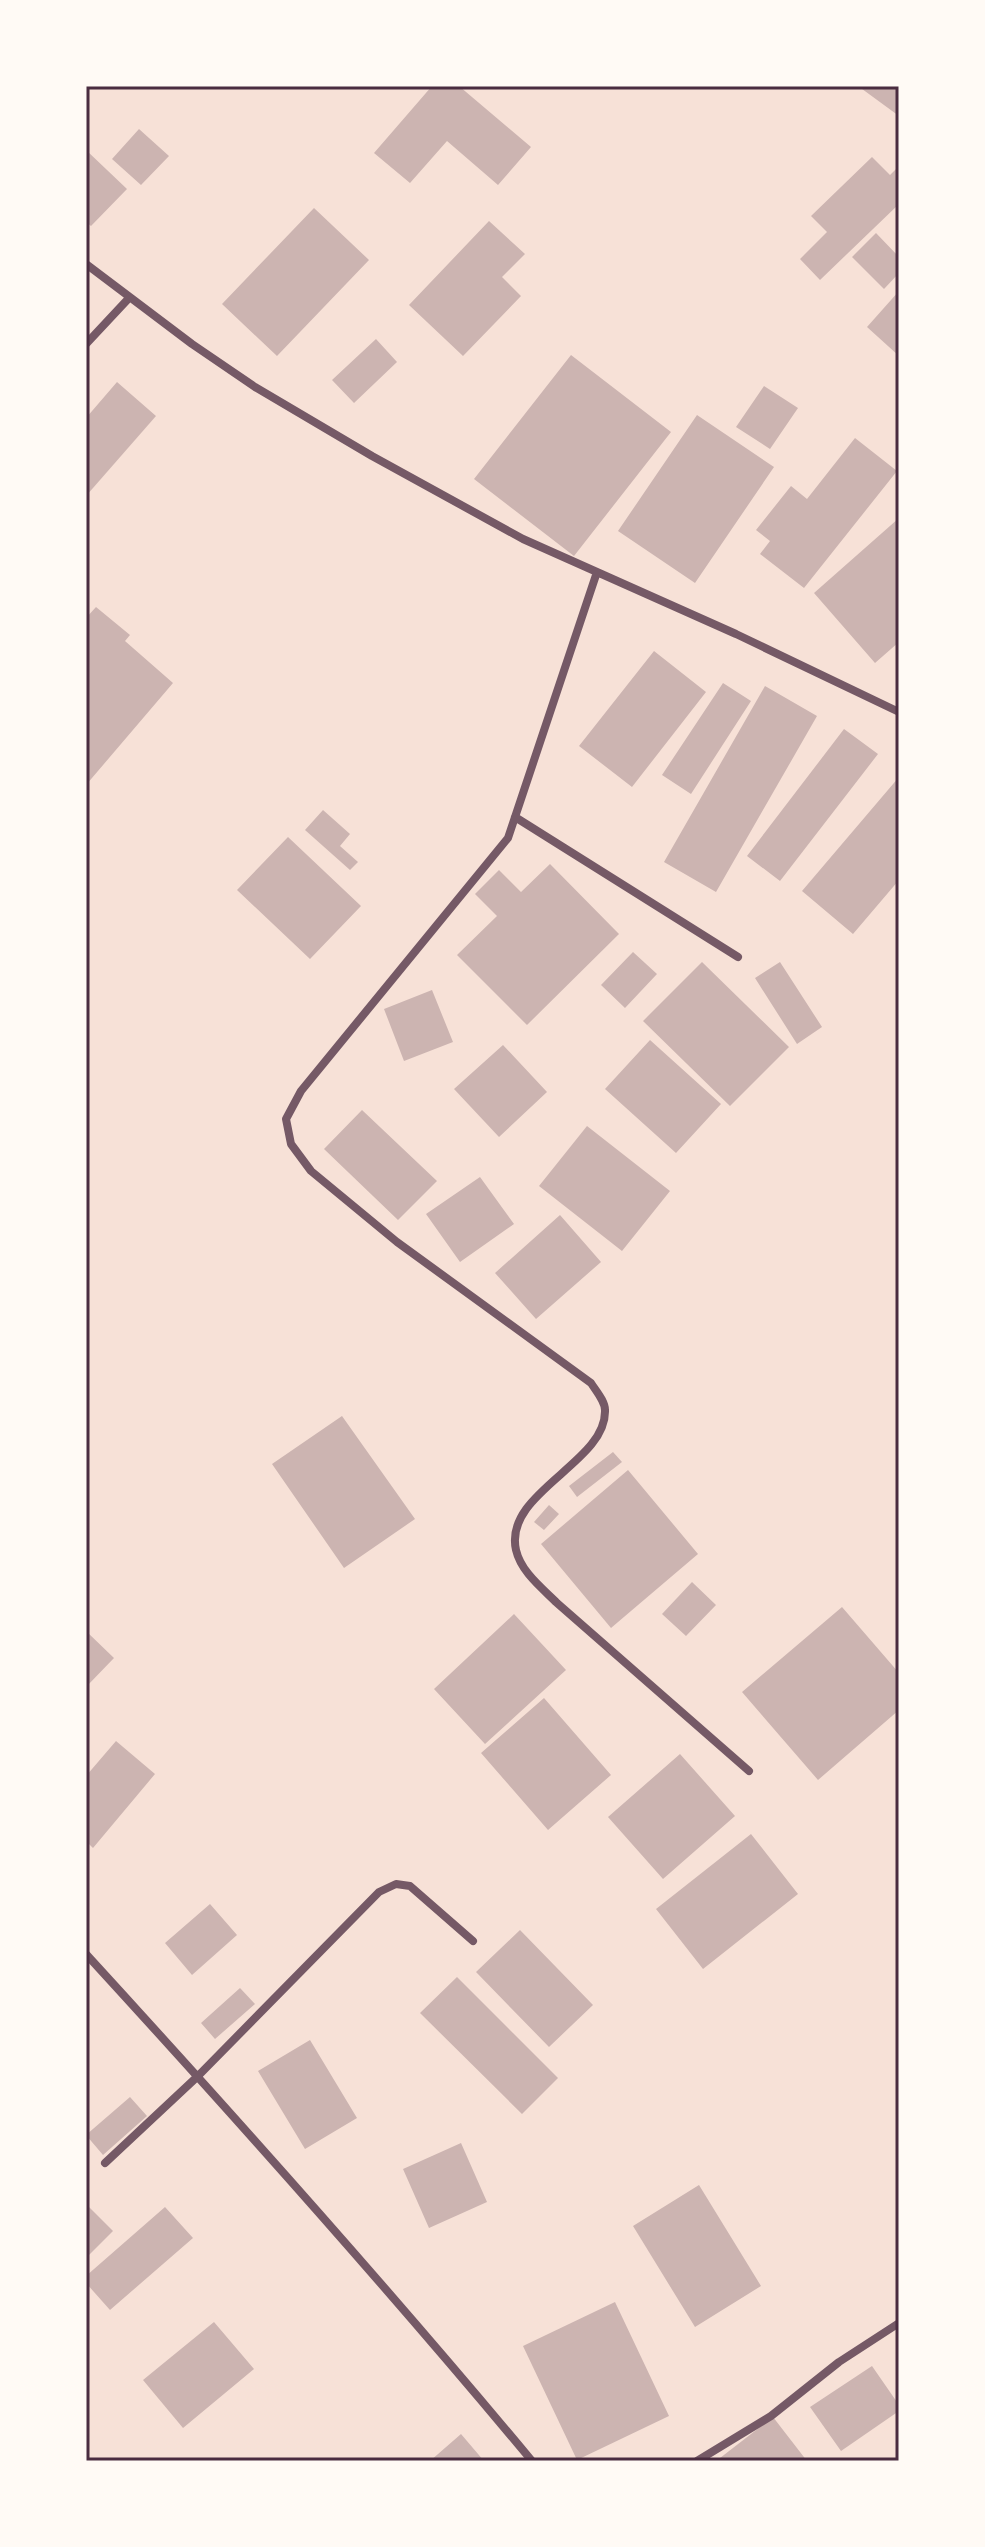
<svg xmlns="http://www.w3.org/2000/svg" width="985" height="2547" viewBox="0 0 985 2547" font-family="Georgia,serif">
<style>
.building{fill:#ccb4b1}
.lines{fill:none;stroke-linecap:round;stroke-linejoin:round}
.minor{stroke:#755966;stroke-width:8}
.neatline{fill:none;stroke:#4a2c40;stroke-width:3}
</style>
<rect width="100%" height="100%" fill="#f7e1d7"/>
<path class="building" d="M432 86H459L531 147 498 185 447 141 410 183 374 153Z
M858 86H899V116Z
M139 129 169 156 141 185 112 159Z
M86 150 127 189 91 226 86 222Z
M872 157 890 175 899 166V204L820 280 800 259 827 232 811 216Z
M314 208 369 260 277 356 222 304Z
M489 221 525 254 502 277 521 296 463 356 409 305Z
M876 233 899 257V273L884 289 852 257Z
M899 291V356L867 327Z
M376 339 397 362 354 403 332 380Z
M571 355 671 432 574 556 474 479Z
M117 382 156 416 86 496V418Z
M764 386 798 408 770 449 736 427Z
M697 415 774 467 695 583 618 531Z
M855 438 897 471 804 588 760 554 770 541 756 530 791 486 807 499Z
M899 518V642L875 663 814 593Z
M96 607 130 635 125 641 173 683 86 785V618Z
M654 651 706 692 632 787 579 746Z
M723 683 751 701 691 794 662 775Z
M765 686 817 716 716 892 664 862Z
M844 729 878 754 780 881 747 856Z
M899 777V880L853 934 802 891Z
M323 810 350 834 340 846 358 862 350 870 305 830Z
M288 837 361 906 310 959 237 890Z
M550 864 619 934 527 1025 457 955 497 916 475 894 499 870 521 892Z
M633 952 657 974 625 1008 601 985Z
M702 962 789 1047 730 1106 643 1021Z
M780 962 822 1027 797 1044 755 978Z
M432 990 453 1042 404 1061 384 1009Z
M650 1040 721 1104 676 1153 605 1089Z
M503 1045 547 1092 499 1137 454 1089Z
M362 1110 437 1181 398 1220 324 1149Z
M587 1126 670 1191 622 1251 539 1186Z
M480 1177 514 1224 460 1262 426 1214Z
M560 1215 601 1262 536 1319 495 1273Z
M342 1416 415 1519 344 1568 272 1464Z
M613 1452 622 1462 577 1497 569 1486Z
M628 1470 698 1554 611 1628 541 1544Z
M549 1505 559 1514 544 1530 534 1522Z
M692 1582 716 1605 686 1636 662 1614Z
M842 1607 899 1673V1710L818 1780 742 1692Z
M514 1614 566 1670 485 1744 434 1689Z
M86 1631 114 1658 86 1687Z
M544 1698 611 1775 548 1830 481 1753Z
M116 1741 155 1774 93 1848 86 1841V1776Z
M680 1754 735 1816 663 1879 608 1817Z
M751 1834 798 1894 703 1969 656 1909Z
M210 1904 237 1935 192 1975 165 1943Z
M520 1930 593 2005 549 2047 476 1972Z
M457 1977 558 2078 522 2114 420 2013Z
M240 1988 255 2004 215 2039 201 2023Z
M310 2040 357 2118 305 2149 258 2071Z
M130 2097 147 2116 103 2155 86 2135Z
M461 2143 487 2202 429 2228 403 2169Z
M699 2185 761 2286 695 2327 633 2226Z
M86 2204 113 2231 86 2258Z
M165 2207 193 2238 110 2310 86 2283V2276Z
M615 2302 669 2416 577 2460 523 2346Z
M214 2322 254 2369 183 2428 143 2380Z
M872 2366 899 2405V2411L841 2451 810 2407Z
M773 2417 807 2461H722L720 2458Z
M461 2434 484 2461H430Z"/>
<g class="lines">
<path class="minor" d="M86 264 192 344 255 387 372 456 523 539 736 634 899 712
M86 344 129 298
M597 572 508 838 301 1091 286 1119 291 1144 311 1171 397 1242 591 1383C596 1391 605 1401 605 1410 607 1463 503 1492 516 1550 521 1572 542 1588 557 1603L749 1771
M515 817 738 957
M86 1954C238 2120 388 2288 532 2461
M105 2163 198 2076 379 1892 396 1884 410 1886 473 1941
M697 2461 771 2416 839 2362 899 2323"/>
</g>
<rect width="985" height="2547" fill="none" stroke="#fffaf5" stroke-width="176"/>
<rect x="88" y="88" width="809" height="2371" class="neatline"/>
</svg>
